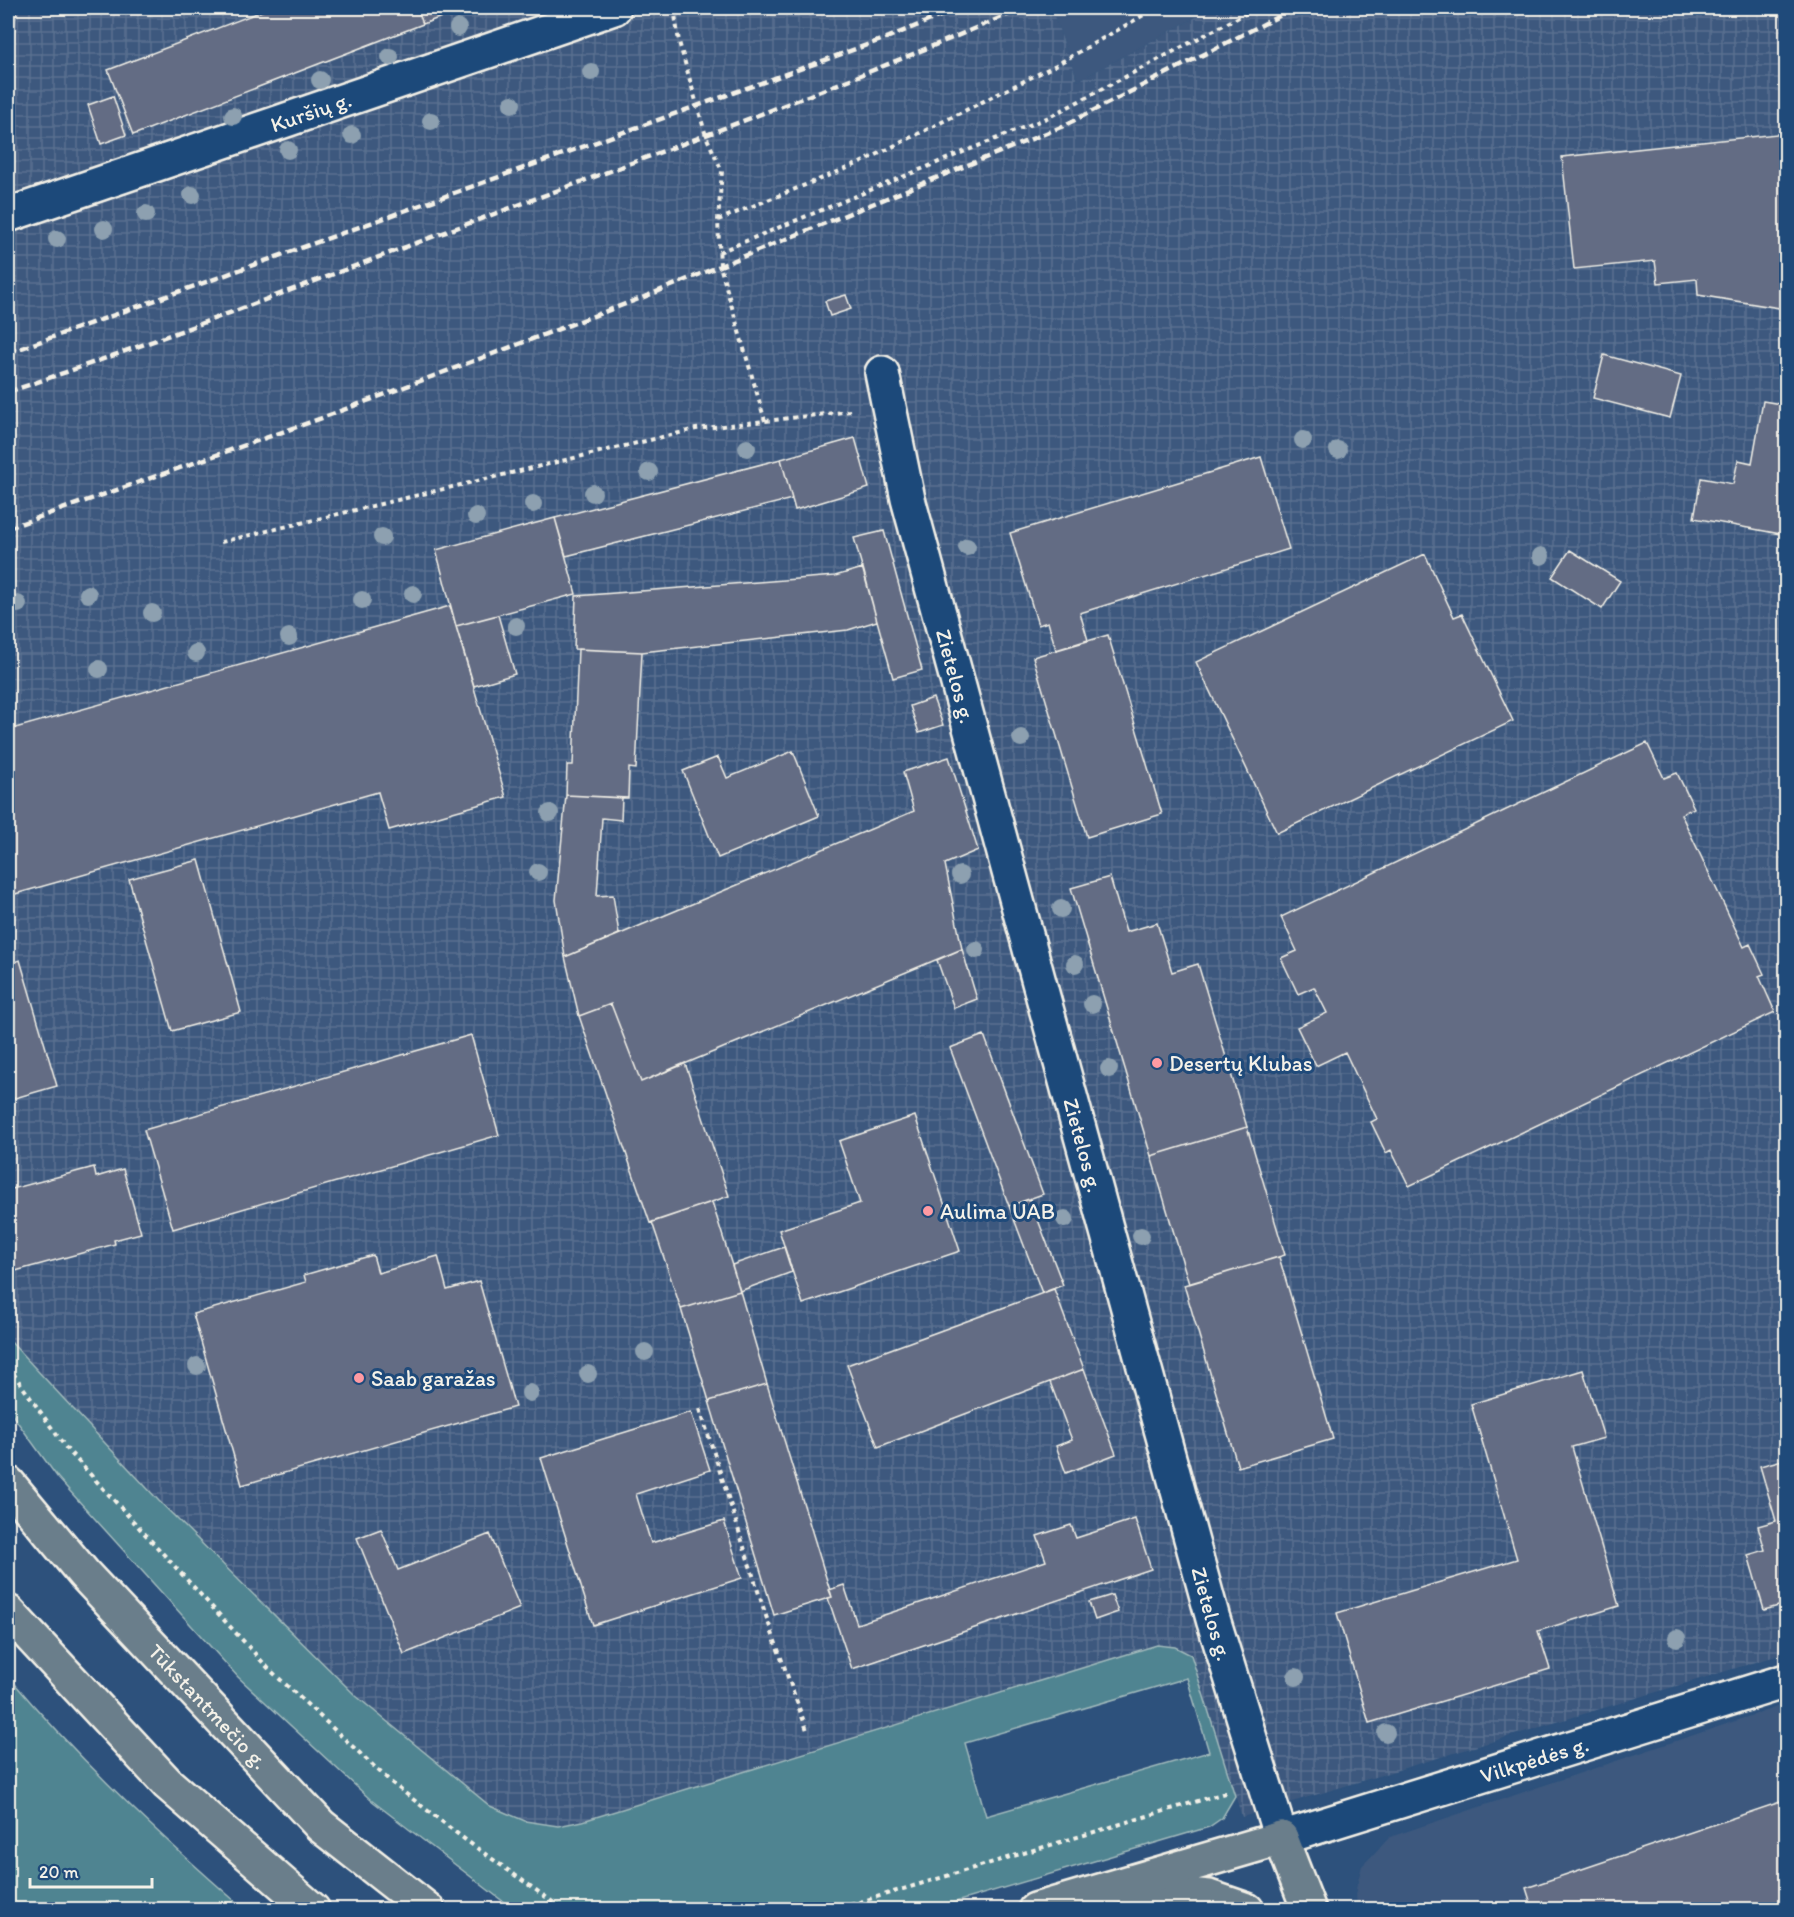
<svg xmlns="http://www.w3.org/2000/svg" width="1794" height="1917" viewBox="0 0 1794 1917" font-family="Itim,sans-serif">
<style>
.built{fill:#3d597e}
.industrial{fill:url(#industrial-grid)}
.grass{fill:#4f8491;stroke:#a2babc;stroke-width:1.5;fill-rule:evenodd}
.building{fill:#636c84;stroke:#f4f1e8;stroke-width:1.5}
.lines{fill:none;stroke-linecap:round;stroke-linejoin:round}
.minor-casing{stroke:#f4f1e8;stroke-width:38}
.major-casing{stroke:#f4f1e8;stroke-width:38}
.highway-casing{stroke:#f4f1e8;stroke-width:38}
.path{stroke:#f4f1e8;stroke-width:4;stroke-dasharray:4.5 4.5;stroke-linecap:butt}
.minor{stroke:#1f4a7a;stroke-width:33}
.major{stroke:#6b7e8b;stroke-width:33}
.highway{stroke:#6b7e8b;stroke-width:33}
.rail{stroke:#f4f1e8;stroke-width:4.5;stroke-dasharray:9 4.5;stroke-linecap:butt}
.tree{fill:#8da0b0}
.poi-dot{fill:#ff9aa2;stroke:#1f4a7a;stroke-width:2}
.labels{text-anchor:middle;stroke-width:6;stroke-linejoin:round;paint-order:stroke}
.street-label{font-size:22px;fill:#f4f1e8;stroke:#1f4a7a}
.poi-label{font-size:22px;fill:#f4f1e8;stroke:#1f4a7a;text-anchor:start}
</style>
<defs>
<pattern id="industrial-grid" width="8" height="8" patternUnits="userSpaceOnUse" patternTransform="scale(1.5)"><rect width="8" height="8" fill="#3d597e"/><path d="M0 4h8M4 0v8" fill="none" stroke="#5a7190"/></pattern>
</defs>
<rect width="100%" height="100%" fill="#2d517c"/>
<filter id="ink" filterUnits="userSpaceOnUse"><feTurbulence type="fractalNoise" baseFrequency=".0167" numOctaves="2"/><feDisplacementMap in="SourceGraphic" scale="12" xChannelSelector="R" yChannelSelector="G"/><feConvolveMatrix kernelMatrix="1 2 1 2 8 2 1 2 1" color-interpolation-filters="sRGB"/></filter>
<g filter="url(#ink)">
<path class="built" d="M1051 8H1213L1078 81Z
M1786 1704V1909L1357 1910 1356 1889 1362 1866 1390 1837Z"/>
<path class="industrial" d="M8 8H1051L1078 81 1213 8H1786V1653L1242 1817 1191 1655 1157 1645 583 1821 558 1826 525 1821 490 1806 356 1696 159 1501 8 1339Z"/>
<path class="grass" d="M8 1339 159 1501 356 1696 490 1806 525 1821 558 1826 583 1821 1157 1645 1175 1647 1191 1655 1235 1796 1222 1818 1209 1827 932 1909H513L371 1800 238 1677 58 1478 8 1409ZM1187 1678 1209 1752 986 1816 965 1743Z
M8 1676C80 1761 160 1836 244 1909H8Z"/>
<path class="building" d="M8 8H16L8 111Z
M270 8H417L423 24 133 135 108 70Z
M417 8H465L423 24Z
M113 96 126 135 101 144 88 105Z
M1786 133V309L1698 295 1697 279 1658 283 1655 261 1574 269 1562 157Z
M846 295 851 309 830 316 825 301Z
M1604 355 1681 376 1670 418 1593 398Z
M1763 401 1786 405V535L1694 518 1701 478 1733 484 1738 460 1752 463Z
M855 438 869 488 795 510 781 459Z
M1261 457 1289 549 1080 613 1088 640 1056 650 1048 622 1038 625 1010 533Z
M781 459 792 499 566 556 555 518Z
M555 518 576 594 456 626 436 550Z
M884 531 922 670 893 678 854 538Z
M1570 550 1620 581 1602 609 1552 577Z
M1425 554 1454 617 1462 614 1513 721 1277 833 1196 662Z
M863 568 877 621 848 630 642 652 574 649 576 596 835 576Z
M450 606 506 797 389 830 378 792 8 896V730Z
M498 615 515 674 474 686 456 626Z
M1108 635 1162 814 1087 837 1033 657Z
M578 649 642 652 636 769 629 768 628 798 566 795 567 765H573Z
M933 698 943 725 919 733 910 706Z
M1647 743 1664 778 1677 773 1694 808 1681 814 1744 947 1750 944 1764 974 1759 976 1775 1012 1409 1186 1391 1150 1386 1153 1371 1122 1377 1119 1345 1052 1316 1066 1297 1027 1327 1013 1314 987 1298 994 1281 958 1297 951 1281 917Z
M793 751 819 816 718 858 683 771 718 757 727 778Z
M949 757 978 850 945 864 962 949 641 1082 611 1004 579 1016 565 957 914 811 903 772Z
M566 795 622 798 621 820 602 818 597 896 613 895 619 934 565 957 556 900Z
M199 860 241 1012 172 1031 129 879Z
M1110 877 1126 932 1157 923 1172 972 1198 964 1247 1127 1151 1156 1071 888Z
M962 949 977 999 954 1008 937 960Z
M20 960 57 1086 8 1100V964Z
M611 1004 641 1082 685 1063 729 1196 650 1223 579 1016Z
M471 1035 499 1135 173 1229 144 1130Z
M984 1035 1043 1194 1009 1206 950 1048Z
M915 1116 960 1251 803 1304 779 1230 860 1203 839 1141Z
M1247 1127 1285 1255 1189 1284 1151 1156Z
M94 1167 96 1177 123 1169 141 1233 114 1240 115 1244 8 1273V1190Z
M1030 1199 1063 1285 1042 1293 1009 1206Z
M712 1202 740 1291 681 1309 652 1222Z
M784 1247 792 1272 740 1291 732 1265Z
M373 1255 378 1273 438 1256 447 1290 479 1281 515 1407 242 1485 193 1314 306 1282 304 1275Z
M1279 1257 1333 1439 1238 1467 1184 1285Z
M1054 1289 1084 1369 878 1447 847 1365Z
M740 1291 767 1384 709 1401 681 1309Z
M1084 1369 1116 1454 1066 1473 1056 1446 1072 1440 1050 1382Z
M1583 1370 1604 1438 1572 1447 1619 1606 1538 1631 1550 1669 1369 1723 1337 1613 1517 1559 1471 1404Z
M767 1384 832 1597 774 1615 709 1401Z
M691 1412 710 1470 636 1494 651 1543 724 1521 742 1578 593 1625 541 1458Z
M1786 1459V1604L1764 1610 1748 1555 1765 1550 1758 1526 1776 1521 1760 1466Z
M1135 1519 1151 1569 852 1669 828 1598 832 1597 829 1590 844 1585 857 1624 1046 1561 1037 1536 1071 1525 1076 1538Z
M381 1529 398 1570 490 1534 520 1608 404 1654 357 1538Z
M1112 1595 1118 1612 1095 1620 1089 1602Z
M1786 1800V1910H1533L1526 1888Z"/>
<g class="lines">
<defs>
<g id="minor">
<path id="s1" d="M8 215 614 8"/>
<path id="s2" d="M882 373 908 499 1043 997 1213 1619 1281 1838 1786 1681"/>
</g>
<path id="major" d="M1281 1838 1309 1910"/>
<g id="highway">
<path id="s3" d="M8 1483 84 1574 321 1826 428 1910"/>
<path d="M8 1612 168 1784 313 1910"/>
<path d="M1130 1889 1209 1897 1247 1910"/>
<path d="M1035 1910 1281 1838"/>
</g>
</defs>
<use href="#minor" class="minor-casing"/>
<use href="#major" class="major-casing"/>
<use href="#highway" class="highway-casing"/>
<path class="path" d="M674 8 679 42 706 136 722 171 718 220 720 266 765 421
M718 220 860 163 1056 65 1156 8
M719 252 1049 117 1256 8
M221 542 696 429 851 411
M8 1366 66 1448 269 1669 392 1783 467 1841 564 1910
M700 1409 766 1616 808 1733
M833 1910 1228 1792"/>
<use href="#minor" class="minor"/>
<use href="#major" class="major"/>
<use href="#highway" class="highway"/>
<path class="rail" d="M8 353 889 37 960 8
M8 392C159 341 309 283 459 227 648 157 837 88 1023 8
M8 528 311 422 644 297 1061 127 1295 8"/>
</g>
<g class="tree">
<circle cx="458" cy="28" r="9"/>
<circle cx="390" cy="57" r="9"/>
<circle cx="591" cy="72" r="9"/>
<circle cx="320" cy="80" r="9"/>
<circle cx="512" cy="104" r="9"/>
<circle cx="233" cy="116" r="9"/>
<circle cx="431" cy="121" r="9"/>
<circle cx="352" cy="135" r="9"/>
<circle cx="288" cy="150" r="9"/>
<circle cx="192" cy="195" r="9"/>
<circle cx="146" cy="214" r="9"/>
<circle cx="104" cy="229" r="9"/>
<circle cx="57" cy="239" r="9"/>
<circle cx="1303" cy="440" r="9"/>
<circle cx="747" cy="448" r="9"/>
<circle cx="1338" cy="450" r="9"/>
<circle cx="649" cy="472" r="9"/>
<circle cx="593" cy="493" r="9"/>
<circle cx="533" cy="504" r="9"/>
<circle cx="476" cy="516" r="9"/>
<circle cx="382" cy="537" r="9"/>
<circle cx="967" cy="547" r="9"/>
<circle cx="1541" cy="556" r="9"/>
<circle cx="88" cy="594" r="9"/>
<circle cx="413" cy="594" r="9"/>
<circle cx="362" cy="600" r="9"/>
<circle cx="18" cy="604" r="9"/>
<circle cx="152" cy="613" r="9"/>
<circle cx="516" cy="626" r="9"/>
<circle cx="289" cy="637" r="9"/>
<circle cx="196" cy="653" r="9"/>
<circle cx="99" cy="669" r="9"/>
<circle cx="1021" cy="738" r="9"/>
<circle cx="550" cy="813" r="9"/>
<circle cx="538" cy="872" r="9"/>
<circle cx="960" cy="875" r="9"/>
<circle cx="1061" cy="909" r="9"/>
<circle cx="976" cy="950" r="9"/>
<circle cx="1075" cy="964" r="9"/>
<circle cx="1092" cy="1004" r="9"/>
<circle cx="1109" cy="1069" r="9"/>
<circle cx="1065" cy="1219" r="9"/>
<circle cx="1141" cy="1236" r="9"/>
<circle cx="645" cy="1352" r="9"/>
<circle cx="197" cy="1366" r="9"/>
<circle cx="588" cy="1374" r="9"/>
<circle cx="530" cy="1393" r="9"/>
<circle cx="1677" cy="1638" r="9"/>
<circle cx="1296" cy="1677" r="9"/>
<circle cx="1386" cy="1733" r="9"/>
</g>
</g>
<g class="poi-dot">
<circle cx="1157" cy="1063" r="6"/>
<circle cx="928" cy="1211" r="6"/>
<circle cx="359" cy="1378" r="6"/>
</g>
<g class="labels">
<g class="street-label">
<text dy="8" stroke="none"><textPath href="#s1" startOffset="320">Kuršių g.</textPath></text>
<text dy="8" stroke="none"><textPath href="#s2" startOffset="312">Zietelos g.</textPath></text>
<text dy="8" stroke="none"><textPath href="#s2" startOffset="798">Zietelos g.</textPath></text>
<text dy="8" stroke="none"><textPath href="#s2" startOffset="1284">Zietelos g.</textPath></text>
<text dy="8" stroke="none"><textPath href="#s3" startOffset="300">Tūkstantmečio g.</textPath></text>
<text dy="8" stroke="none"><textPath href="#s2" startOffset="1784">Vilkpėdės g.</textPath></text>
</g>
<g class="poi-label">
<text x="1169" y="1071">Desertų Klubas</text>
<text x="940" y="1219">Aulima UAB</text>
<text x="371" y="1386">Saab garažas</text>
</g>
</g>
<rect width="1794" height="1917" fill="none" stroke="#1f4a7a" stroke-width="30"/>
<rect x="15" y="15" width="1764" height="1887" fill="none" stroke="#f4f1e8" stroke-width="2" filter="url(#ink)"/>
<path d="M30 1878v9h122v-9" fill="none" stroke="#f4f1e8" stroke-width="3"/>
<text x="39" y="1878" font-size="18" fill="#f4f1e8" stroke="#1f4a7a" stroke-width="4.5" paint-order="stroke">20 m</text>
</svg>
